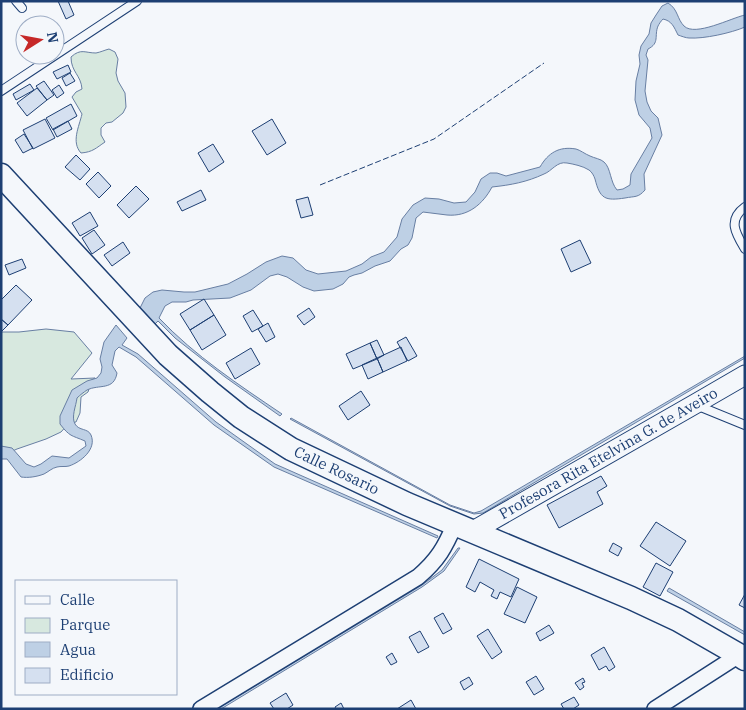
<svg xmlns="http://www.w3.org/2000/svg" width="746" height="710" viewBox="0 0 746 710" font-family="'IBM Plex Serif',serif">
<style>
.green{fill:#d7e8df;stroke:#687fa3}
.water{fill:#bed0e5;stroke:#687fa3}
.building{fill:#d5e0f0;stroke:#1d3f73}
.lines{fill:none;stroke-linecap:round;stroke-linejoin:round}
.service-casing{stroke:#1d3f73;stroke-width:10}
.minor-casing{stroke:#1d3f73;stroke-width:18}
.tertiary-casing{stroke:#1d3f73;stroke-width:21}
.primary-casing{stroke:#1d3f73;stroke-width:25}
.service{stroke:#f4f7fb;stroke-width:8}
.minor{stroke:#f4f7fb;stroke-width:15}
.tertiary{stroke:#f4f7fb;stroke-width:19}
.primary{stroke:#f4f7fb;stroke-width:22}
.fence{stroke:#1d3f73;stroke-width:1;stroke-dasharray:6 2.5;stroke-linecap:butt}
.labels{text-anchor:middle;stroke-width:4;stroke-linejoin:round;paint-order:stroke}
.street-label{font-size:15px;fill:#1d3f73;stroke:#f4f7fb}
</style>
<rect width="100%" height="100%" fill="#f4f7fb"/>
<path class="green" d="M109 49 115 52 118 59 116 73 118 81 125 93 126 107 123 113 112 122 106 123 101 128V135L105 142C96 148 93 152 81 153 71 142 79 127 82 114L72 97 76 92 82 89C81 75 71 72 71 57 81 48 85 53 96 53 101 52 105 50 109 49Z
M46 329 74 332 92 353 71 379 95 378 92 380 88 392 81 397 80 413 76 422 69 423 61 432 46 439 17 449 6 454 1 455V332H19Z"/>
<path class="water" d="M668 3C678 9 677 19 684 26 695 37 731 18 745 15V27C731 33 704 39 689 38 686 38 681 36 678 35 674 27 672 21 663 19 661 21 659 24 658 26 654 36 660 43 648 49L646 55 648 60 645 91 647 102 651 111 658 118 662 135 644 174 645 190C638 198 635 196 625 198 605 201 600 199 595 179 594 176 592 172 589 170 583 166 573 164 567 163 557 161 552 171 544 174 527 182 511 185 492 187 483 204 468 217 447 215 439 214 431 213 423 212L416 218 412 238 408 245 401 249 390 261 375 266 362 273 354 275 349 277 343 284 333 289 314 291 303 287 287 277 278 274 270 276 251 290 230 298 193 300 186 302H172L165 306 159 318C195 356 239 385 282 414L280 416 225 377 175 338 158 321 154 325 140 308 145 298 153 292 162 290 184 292H195L228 284 247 274 266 262 282 256 293 258 306 270 318 274 346 271 362 264 371 257 384 252 397 237 402 219 413 205 425 198 439 199 454 203 466 202 475 192 481 179 490 173H497L506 176 540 167C548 153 559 146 576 149 580 150 585 154 590 156 594 158 601 159 604 162 611 168 610 182 617 190L623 189 630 185 631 174 652 138 650 128 639 115 635 100 636 81 640 64 639 55 641 46 649 34 651 23 656 15 662 6Z
M116 325 127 338 122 345 138 354 216 422 275 464 438 536 437 538 274 467 214 425 136 357 119 347 115 351 112 365 117 373C114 391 99 384 87 390 84 392 80 395 77 398 76 406 71 417 75 424 79 431 88 428 91 435 97 449 81 462 69 466 65 467 61 466 57 467 52 468 48 472 44 474 36 477 28 478 21 477L7 459H1V446L12 448 26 464 34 467 41 464 52 456 69 458 86 446 85 441C71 435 70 437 60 424V416L72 390 87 381 97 378 101 373 102 367 100 359 104 342Z
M745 356V358L483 513 474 514 450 506 290 419 291 418 450 505 474 513 481 511Z
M458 548H460L444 571 422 587 221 709H217L422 585 442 570Z
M669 588 745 632V635L667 591Z"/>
<path class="building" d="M58 1H68L74 15 66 19Z
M68 65 71 72 57 79 53 72Z
M70 73 75 81 66 86 62 78Z
M44 81 54 95 47 100 36 86Z
M30 84 34 90 16 100 13 94Z
M59 85 64 93 57 98 52 90Z
M37 88 47 100 27 116 17 103Z
M71 104 77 116 53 130 46 118Z
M45 119 55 138 33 149 23 130Z
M272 119 286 143 267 155 252 131Z
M68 121 72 129 57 137 53 129Z
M24 134 33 148 23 153 15 140Z
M213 144 224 162 209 172 198 153Z
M76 155 90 169 80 180 65 167Z
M98 172 111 186 99 198 86 184Z
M136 186 149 199 129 218 117 205Z
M201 190 206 200 182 211 177 202Z
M308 197 313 215 301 218 296 200Z
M90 212 98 226 80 236 72 223Z
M94 230 105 245 92 254 82 238Z
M580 240 591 263 571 272 561 249Z
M123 242 130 253 112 266 104 255Z
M22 259 26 268 9 275 5 265Z
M16 285 32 300 8 325 1 319V300Z
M204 299 214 315 190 330 180 314Z
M309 308 315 317 304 325 297 316Z
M253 310 263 326 252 332 243 316Z
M214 315 226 335 202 350 190 330Z
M1 319 8 325 1 332Z
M268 323 275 337 266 342 258 329Z
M406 337 417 356 408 361 397 342Z
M377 340 384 355 377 359 370 343Z
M370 343 377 359 353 369 346 354Z
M401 347 407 361 383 372 377 358Z
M251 348 260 364 235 379 226 363Z
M377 358 383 372 368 379 362 365Z
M361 391 370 405 348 420 339 406Z
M601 476 607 486 597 492 603 504 559 528 547 505Z
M656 522 686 541 670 566 640 546Z
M613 543 622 548 618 556 609 551Z
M479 559 519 579 511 597 500 592 497 599 491 596 494 590 480 582 475 592 466 587Z
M656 563 673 572 660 596 643 587Z
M517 587 537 597 525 623 504 614Z
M745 594V608L739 605Z
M443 613 452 629 443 634 434 618Z
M549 625 554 633 540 641 536 633Z
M488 629 502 652 492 659 477 636Z
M420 631 429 647 418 653 409 637Z
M604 647 615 667 609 671 606 666 599 670 591 655Z
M392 653 397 662 391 665 386 657Z
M536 676 544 689 534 695 526 682Z
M469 677 473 684 464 690 460 682Z
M583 678 585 682 582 683 584 687 580 690 575 683Z
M286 693 293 705 287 709H274L270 703Z
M574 697 579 705 573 709H564L561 704Z
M411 700 416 709H397Z
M341 703 344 709H336L335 707Z"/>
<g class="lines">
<defs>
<path id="service" d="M16 1 22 8
M1 91 137 1
M745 207C727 220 736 234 745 249
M696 405 745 425"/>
<path id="minor" d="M201 709 418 577C438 560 445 547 455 524
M655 709 739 655"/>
<g id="tertiary">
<path id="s1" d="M473 531 695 404 745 375"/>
</g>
<g id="primary">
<path id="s2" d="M1 175 168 355 210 392 241 417 291 449 348 476 407 504 631 598 678 620 739 655 745 659"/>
</g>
</defs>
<use href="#service" class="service-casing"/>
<use href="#minor" class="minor-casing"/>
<use href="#tertiary" class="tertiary-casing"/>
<use href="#primary" class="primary-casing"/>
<use href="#service" class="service"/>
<use href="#minor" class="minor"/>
<use href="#tertiary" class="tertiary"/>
<use href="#primary" class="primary"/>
<path class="fence" d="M320 185 434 139 544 63"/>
</g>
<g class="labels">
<g class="street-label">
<text dy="5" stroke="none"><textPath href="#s1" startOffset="156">Profesora Rita Etelvina G. de Aveiro</textPath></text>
<text dy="5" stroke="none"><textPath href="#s2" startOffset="451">Calle Rosario</textPath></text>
</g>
</g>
<rect width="746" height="710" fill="none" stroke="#1d3f73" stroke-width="5"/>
<rect x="15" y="580" width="162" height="115" fill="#f4f7fb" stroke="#9eadc5"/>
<rect x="25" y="596" width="25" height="8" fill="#f4f7fb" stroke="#9eadc5"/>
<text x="60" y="605" font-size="15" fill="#1d3f73">Calle</text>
<rect x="25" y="618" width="25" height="15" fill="#d7e8df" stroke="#9eadc5"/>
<text x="60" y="630" font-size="15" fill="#1d3f73">Parque</text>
<rect x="25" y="642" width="25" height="15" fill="#bed0e5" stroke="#9eadc5"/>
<text x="60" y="655" font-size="15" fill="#1d3f73">Agua</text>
<rect x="25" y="668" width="25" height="15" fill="#d5e0f0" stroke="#9eadc5"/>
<text x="60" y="680" font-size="15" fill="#1d3f73">Edificio</text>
<g transform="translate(40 40) rotate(79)"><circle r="24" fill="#f4f7fb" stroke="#9eadc5"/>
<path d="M0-4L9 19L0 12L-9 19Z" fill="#c62828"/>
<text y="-8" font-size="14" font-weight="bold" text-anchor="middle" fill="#1d3f73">N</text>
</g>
</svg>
